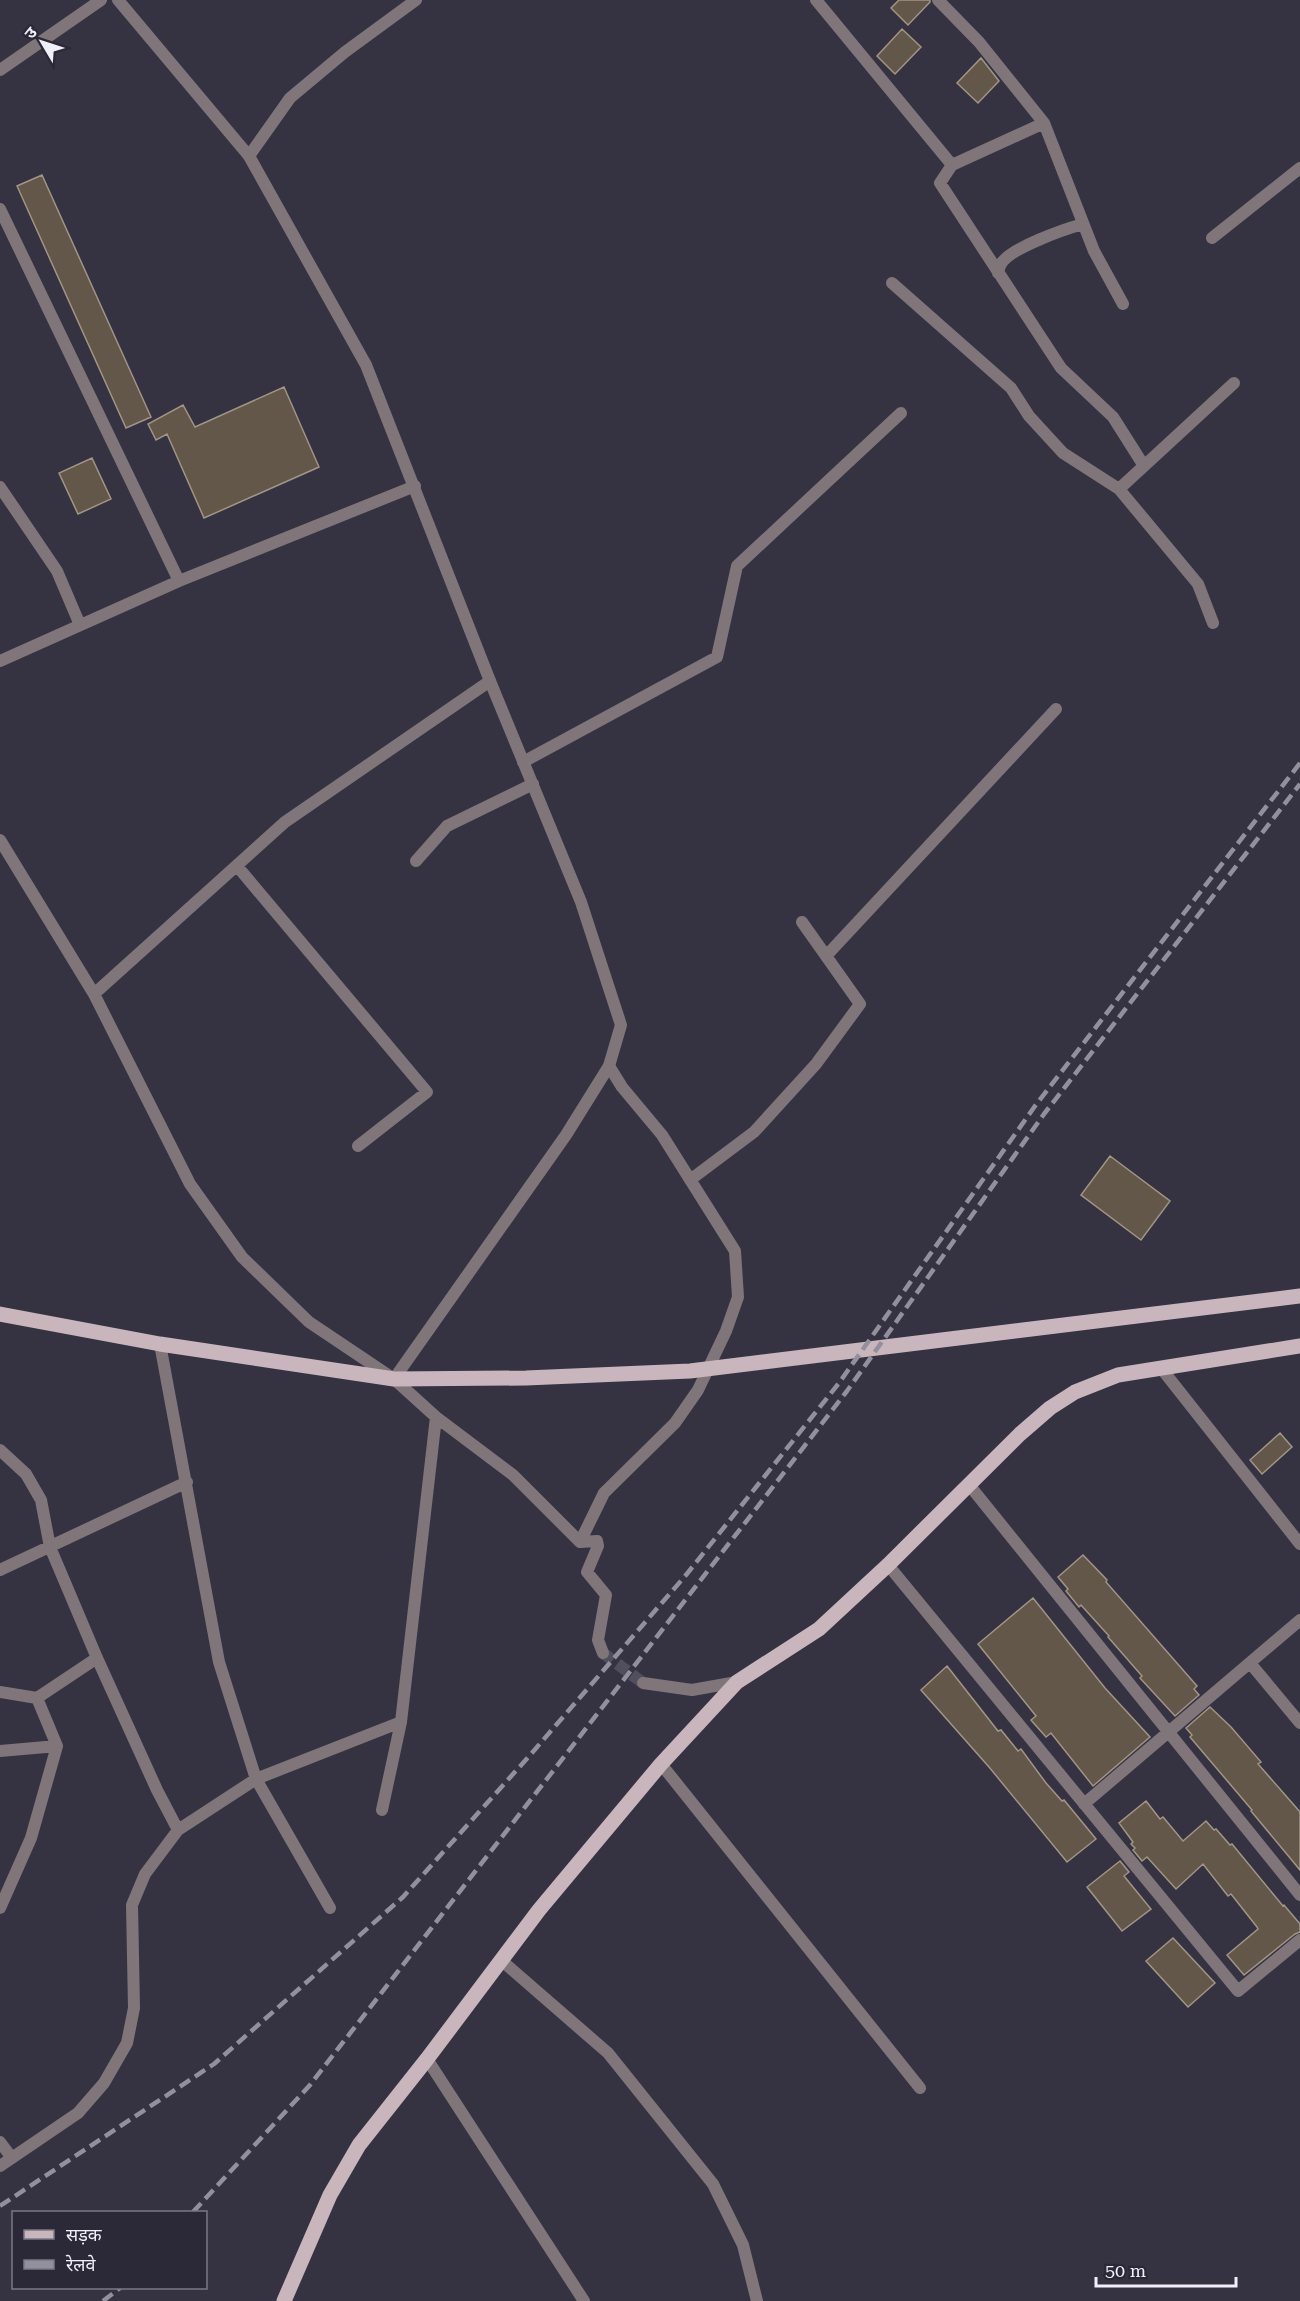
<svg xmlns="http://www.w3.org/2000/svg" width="1300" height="2301" viewBox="0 0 1300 2301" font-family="'Roboto Serif','Noto Sans Devanagari',serif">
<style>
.building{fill:#625749;stroke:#a19585;stroke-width:1.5}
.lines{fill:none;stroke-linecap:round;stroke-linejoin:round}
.minor-tunnel{stroke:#514f5e;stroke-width:12;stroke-dasharray:12 6;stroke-linecap:butt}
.minor{stroke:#807679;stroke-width:12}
.tertiary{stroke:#807679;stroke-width:12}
.primary{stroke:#c9b6bc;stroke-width:15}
.rail{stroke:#92909d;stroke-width:4.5;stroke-dasharray:12 6;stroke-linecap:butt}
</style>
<rect width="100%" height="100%" fill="#353342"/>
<path class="building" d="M899 0H930V2L908 25 891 8Z
M902 29 921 47 895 74 877 56Z
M981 58 999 81 978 103 957 83Z
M42 175 151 417 126 428 17 186Z
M284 387 319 467 204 518 167 434 156 440 148 424 183 405 195 427Z
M92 458 111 499 78 514 59 473Z
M1110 1156 1170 1201 1141 1240 1081 1195Z
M1280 1433 1292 1447 1262 1474 1250 1460Z
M1083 1555 1107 1580 1106 1582 1197 1686 1194 1689 1199 1695 1175 1716 1140 1678 1142 1676 1108 1637 1109 1636 1081 1605 1079 1607 1066 1591 1068 1589 1058 1577Z
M1033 1598 1105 1688 1150 1737 1093 1786 1051 1733 1046 1737 1031 1720 1036 1716 978 1644Z
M947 1666 998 1731 1001 1730 1018 1751 1021 1749 1046 1783 1062 1801 1064 1800 1096 1839 1067 1862 989 1767 921 1690Z
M1210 1707 1231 1727 1261 1762 1258 1764 1300 1812V1870L1251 1811 1252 1810 1190 1737 1192 1735 1186 1728Z
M1146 1801 1160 1819 1163 1817 1183 1841 1206 1821 1214 1830 1216 1829 1230 1845 1232 1844 1283 1906 1284 1905 1300 1924V1932L1295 1934 1244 1975 1227 1955 1258 1929 1257 1927 1231 1894 1228 1896 1203 1864 1176 1889 1147 1857 1142 1861 1133 1850 1135 1848 1131 1844 1133 1842 1119 1823Z
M1120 1861 1129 1872 1124 1876 1151 1909 1122 1931 1087 1887Z
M1173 1938 1215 1983 1188 2007 1146 1961Z"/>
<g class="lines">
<path class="minor-tunnel" d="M603 1653 643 1683"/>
<path class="minor" d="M816 0 952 165
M938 0 979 42 1044 123 952 165 940 183 1061 368 1113 417 1144 466 1234 383
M0 70 101 0
M1044 123 1094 251 1123 304
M249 156 290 98 345 52 416 0
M0 209 179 581
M1212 238 1300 168
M998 273C999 270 999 267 1001 264 1010 248 1065 229 1083 224
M892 283 1011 388 1029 416 1063 453 1119 489 1198 584 1213 623
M0 487 57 571 80 625
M1119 489 1144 466
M0 661 179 581 415 486
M523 762 717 657 737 566 901 413
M0 840 94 994 190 1184 242 1257 309 1322 394 1379 436 1417 513 1475 580 1542 597 1541 598 1546 587 1572 606 1595 598 1640 603 1653
M416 861 447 826 533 784
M237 866 427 1092 358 1146
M827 955 1056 709
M94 994 285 822 490 681
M690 1180 754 1132 816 1064 860 1004 802 922
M160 1344 219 1662 256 1779 330 1908
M1161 1368 1300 1544
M0 1450 26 1474 41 1500 50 1547 97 1658 157 1790 178 1830
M970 1486 1300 1895
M580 1542 604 1493 675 1423 698 1390 726 1331 738 1297 735 1251 662 1135 622 1087 609 1066
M888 1565 1238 1991 1300 1940
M0 1570 187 1482
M1250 1663 1300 1723
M643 1683 692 1690 737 1682
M0 1692 37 1698
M0 1751 57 1746
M661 1764 920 2088
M1084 1804 1300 1620
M382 1810 401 1722
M0 1908 31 1838 57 1746 37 1698 97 1658
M501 1960 608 2053 713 2184 743 2245 757 2301
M427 2059 584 2301
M0 2142 12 2158
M0 2166 78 2113 104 2083 127 2043 134 2008 132 1905 145 1874 178 1830 256 1779 401 1722 436 1417"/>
<path class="tertiary" d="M118 0 249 156 366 365 490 681 581 902 621 1025 609 1066 566 1135 394 1379"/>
<path class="primary" d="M0 1314 160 1344 394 1379 526 1378 690 1371 1300 1296
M284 2301 330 2195 359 2145 427 2059 539 1910 661 1764 737 1682 819 1629 888 1565 1020 1434 1050 1408 1075 1392 1118 1375 1300 1346"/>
<path class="rail" d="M0 2206 214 2064 403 1897 531 1754 686 1575 839 1383 1035 1106 1300 763
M193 2212 310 2085 847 1391 1044 1114 1300 784
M103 2301 120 2288"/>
</g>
<rect x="12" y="2211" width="195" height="78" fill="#2b2938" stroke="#7a7886" stroke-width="1.5"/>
<rect x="24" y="2230" width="30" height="9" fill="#c9b6bc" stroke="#7a7886" stroke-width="1.5"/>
<text x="66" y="2241" font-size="18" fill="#f1effa">सड़क</text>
<rect x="24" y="2260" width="30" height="9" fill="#92909d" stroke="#7a7886" stroke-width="1.5"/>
<text x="66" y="2271" font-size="18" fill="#f1effa">रेलवे</text>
<g transform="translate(42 42) rotate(309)" stroke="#2b2938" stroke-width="4.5" paint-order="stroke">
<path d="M0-4.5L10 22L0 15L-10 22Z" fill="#f1effa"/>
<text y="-9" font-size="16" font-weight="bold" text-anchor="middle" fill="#f1effa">उ</text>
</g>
<path d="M1096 2277v9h140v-9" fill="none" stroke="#f1effa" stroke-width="3"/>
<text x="1105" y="2277" font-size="18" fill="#f1effa" stroke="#2b2938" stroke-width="4.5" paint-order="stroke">50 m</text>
</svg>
